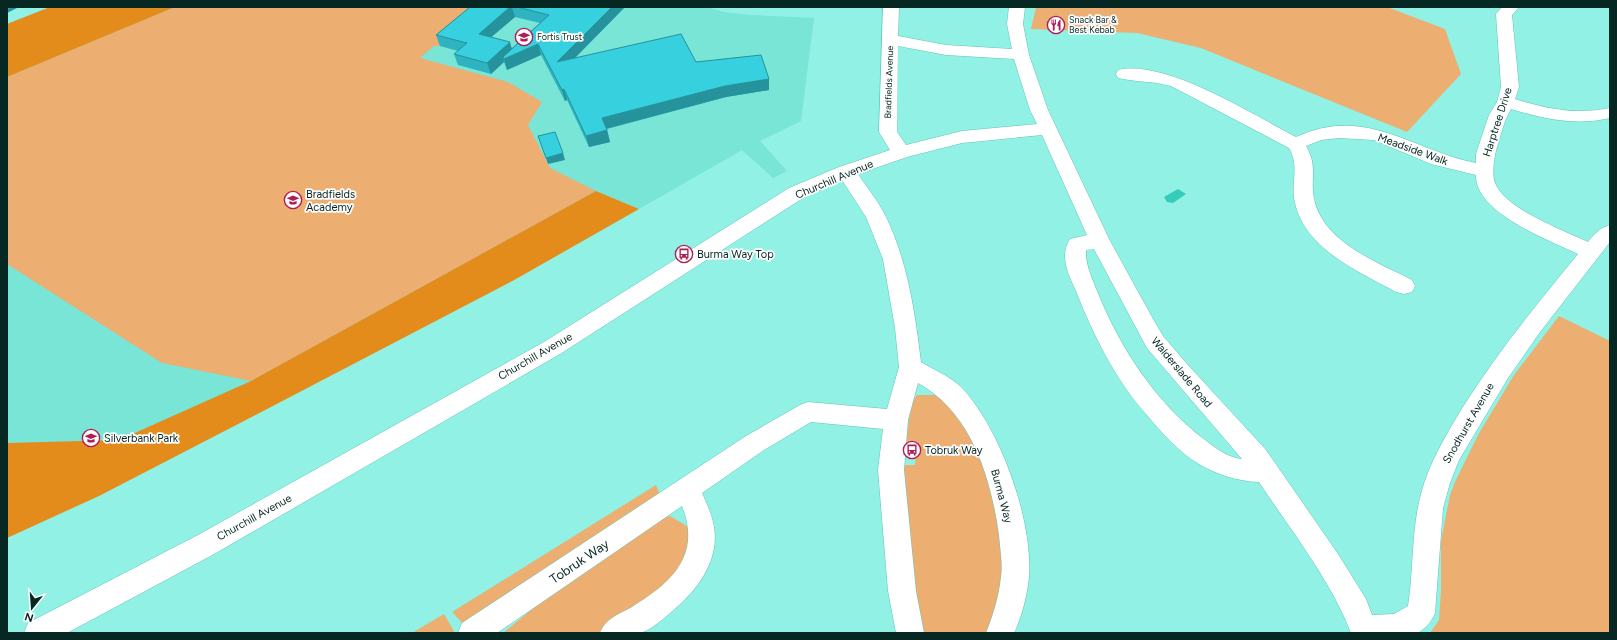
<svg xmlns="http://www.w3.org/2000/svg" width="1617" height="640" viewBox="0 0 1617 640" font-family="Figtree,sans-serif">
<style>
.built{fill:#79e5d7}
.green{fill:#ecae71}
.forest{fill:#e48c1b}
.water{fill:#35ccbc}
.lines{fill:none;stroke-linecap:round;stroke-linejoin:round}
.minor-casing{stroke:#63c4b8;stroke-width:1}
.minor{fill:#fff;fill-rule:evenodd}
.wall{fill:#2fb3c0;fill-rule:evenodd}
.shaded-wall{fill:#26929c}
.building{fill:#37d0df;stroke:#26929c}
.labels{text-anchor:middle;stroke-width:3.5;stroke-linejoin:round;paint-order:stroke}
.far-poi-label{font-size:9px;fill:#072723;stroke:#fdfdfd;text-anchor:start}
.far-street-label{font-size:9px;fill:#072723;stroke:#fdfdfd}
.street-label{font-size:11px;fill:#072723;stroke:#fdfdfd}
.poi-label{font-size:11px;fill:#072723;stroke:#fdfdfd;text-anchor:start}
.near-street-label{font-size:13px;fill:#072723;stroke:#fdfdfd}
</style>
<rect width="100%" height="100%" fill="#90f1e4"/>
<path class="built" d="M175 7H707L724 12 751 15 814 18 801 121 760 141 787 171 773 178 742 150 639 209 596 191 7 538V77Z"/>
<path class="green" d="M175 7H486L440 46H434L420 58 508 82 542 102 528 125 550 168 596 191 251 381 162 363 7 264V77Z
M1036 7H1387L1445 29 1461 74 1407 132 1201 48 1137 33 1031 29Z
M1559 316 1610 341V633H1430L1439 620 1441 590V541L1450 495 1455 482 1478 435 1514 375Z
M917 395H941L962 413 994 489 1005 569 991 633H919L903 465H915L917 446 906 444 911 404Z
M656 485 662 500 467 628 452 612Z
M670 516 690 528 694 545 668 590 601 633H503L537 605 649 523Z
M444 614 455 633H412Z"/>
<path class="forest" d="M50 7H175L7 77V24Z
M596 191 639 209 516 279 269 408 99 496 7 538V443L119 440 251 381Z"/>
<path class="water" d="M1178 189 1186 194 1173 203 1167 202 1164 197Z"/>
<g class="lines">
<defs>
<path id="minor" d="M883 7H899L898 36 946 45 1012 49 1007 24 1009 7H1025L1023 24 1029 55 1048 110 1110 241 1153 319 1163 336 1187 364 1266 450 1338 554 1366 599 1372 615 1394 614 1408 606C1414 569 1411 531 1421 494 1429 463 1446 435 1463 407 1497 353 1537 304 1578 254 1549 240 1475 213 1476 175L1431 164 1374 140 1339 138 1321 140 1306 146C1318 166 1310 179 1314 199 1323 242 1377 262 1412 280L1415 286 1412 292 1404 294 1396 292C1358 271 1302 248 1294 198 1292 180 1299 165 1289 148L1171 86C1154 81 1135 82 1118 78L1116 74 1118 70C1166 59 1253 115 1296 137 1366 105 1411 150 1476 163V154L1489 115 1497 102 1501 87 1496 14 1502 7H1519L1512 15 1519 87 1515 99C1547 109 1577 115 1610 108V118C1576 126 1544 119 1511 109 1505 119 1502 130 1499 141 1495 151 1491 173 1495 183 1505 209 1563 230 1588 242 1594 234 1600 228 1610 225V242L1540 332 1508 378 1459 460 1450 483 1443 508 1435 613C1431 622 1427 627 1418 633H1351C1332 582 1290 529 1259 482 1237 481 1218 475 1199 464 1179 452 1161 432 1146 414 1115 379 1093 334 1076 291 1071 280 1065 268 1065 256 1065 249 1067 244 1070 239L1087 235 1042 135 962 143 907 157 858 174C867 188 879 202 886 217 908 263 915 313 921 362 934 370 949 376 960 386 1000 427 1033 520 1029 577 1027 596 1022 616 1014 633H986C993 616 999 596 1001 577 1003 564 1000 549 999 535 991 477 971 412 918 383L908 420 904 470 916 591 924 633H896L888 591 878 470 883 429 811 422 764 450 702 493C707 504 712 515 714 527 720 562 695 593 670 613 663 619 649 631 640 633 627 635 612 633 600 633 606 618 618 615 632 607 671 583 702 556 682 506L497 633H458L462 623 746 436 800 405 808 402 887 409 899 367 895 328 883 259 866 217 842 180 803 198 560 354 216 553 67 633H24L28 623 198 535 544 342 789 188 839 167 890 150 879 132ZM898 46 946 55 1014 59 1030 110 1037 124 962 131 906 145 897 132ZM1094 249 1147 348 1242 459C1229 458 1215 448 1205 440 1155 402 1120 348 1097 291 1092 278 1085 264 1086 250Z"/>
</defs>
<use href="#minor" class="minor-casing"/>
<use href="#minor" class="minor"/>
</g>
<path class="wall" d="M470 7H624V8L575 58 696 62 769 90 726 97 607 129 610 142 589 147 567 100 565 101 541 55 507 70 504 62 491 74 458 65 454 54 458 51 440 46 436 35ZM515 17 540 23 512 48 491 37Z"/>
<path class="shaded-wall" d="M11 7H19L7 13V9Z
M510 7H512L515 17 482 45 479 34Z
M612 7H624V8L560 73 557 62Z
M510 42 513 53 538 44 541 55 507 70 504 59 503 57 504 62 491 74 487 63Z
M769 79V90L726 97 605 129 602 118 725 86Z
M564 89 567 100 565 101 562 90Z
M607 130 610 142 589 147 586 136Z
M563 153 565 160 548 164 546 158Z"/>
<path class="building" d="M470 7H510L479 34 510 42 487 63 454 54 467 43 436 35Z
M517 7H612L557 62 681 34 696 62 761 55 769 79 725 86 602 118 607 130 586 136 564 89 562 90 538 44 504 59 503 57 549 15Z
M555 132 563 153 546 158 538 136Z"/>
<defs>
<symbol id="restaurant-ring" viewBox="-11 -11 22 22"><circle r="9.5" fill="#fdfdfd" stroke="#ae1e55" stroke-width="1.5"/><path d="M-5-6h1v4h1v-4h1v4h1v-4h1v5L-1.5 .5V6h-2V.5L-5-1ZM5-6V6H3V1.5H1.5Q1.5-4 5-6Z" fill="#ae1e55"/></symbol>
<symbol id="school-ring" viewBox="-11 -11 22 22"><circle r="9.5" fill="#fdfdfd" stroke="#ae1e55" stroke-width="1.5"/><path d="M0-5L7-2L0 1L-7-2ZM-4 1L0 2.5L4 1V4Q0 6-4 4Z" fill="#ae1e55"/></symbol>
<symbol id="bus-ring" viewBox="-11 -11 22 22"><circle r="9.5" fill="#fdfdfd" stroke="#ae1e55" stroke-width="1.5"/><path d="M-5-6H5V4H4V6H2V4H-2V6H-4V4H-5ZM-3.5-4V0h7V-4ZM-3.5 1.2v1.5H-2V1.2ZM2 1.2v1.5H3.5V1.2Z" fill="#ae1e55"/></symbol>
</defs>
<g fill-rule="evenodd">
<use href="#restaurant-ring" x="1046" y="15" width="20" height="20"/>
<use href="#school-ring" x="514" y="27" width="20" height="20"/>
<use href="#school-ring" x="283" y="190" width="20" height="20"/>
<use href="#bus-ring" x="674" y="244" width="20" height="20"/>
<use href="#school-ring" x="81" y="428" width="20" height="20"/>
<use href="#bus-ring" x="902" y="440" width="20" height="20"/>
</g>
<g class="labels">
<g class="far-poi-label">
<text x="1069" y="23">Snack Bar &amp;<tspan x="1069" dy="10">Best Kebab</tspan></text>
<text x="537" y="40">Fortis Trust</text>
</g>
<g class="far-street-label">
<text transform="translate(889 82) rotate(-88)" y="3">Bradfields Avenue</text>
</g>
<g class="street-label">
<text transform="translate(1497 122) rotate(-72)" y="4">Harptree Drive</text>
<text transform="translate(1413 149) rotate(20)" y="4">Meadside Walk</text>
<text transform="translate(834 179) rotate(-23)" y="4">Churchill Avenue</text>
<text transform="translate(535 356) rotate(-30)" y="4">Churchill Avenue</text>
<text transform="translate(1182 372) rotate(50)" y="4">Walderslade Road</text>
<text transform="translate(1468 423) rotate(-60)" y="4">Snodhurst Avenue</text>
<text transform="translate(1002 496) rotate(75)" y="4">Burma Way</text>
<text transform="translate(254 517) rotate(-29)" y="4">Churchill Avenue</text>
</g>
<g class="poi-label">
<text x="306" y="198">Bradfields<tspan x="306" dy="13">Academy</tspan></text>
<text x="697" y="258">Burma Way Top</text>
<text x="104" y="442">Silverbank Park</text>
<text x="925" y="454">Tobruk Way</text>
</g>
<g class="near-street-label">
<text transform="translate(579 561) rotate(-34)" y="5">Tobruk Way</text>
</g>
</g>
<rect width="1617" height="640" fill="none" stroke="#072723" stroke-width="16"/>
<g transform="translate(32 608) rotate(197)" stroke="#fdfdfd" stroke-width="3" paint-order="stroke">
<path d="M0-3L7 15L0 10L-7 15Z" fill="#072723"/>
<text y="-6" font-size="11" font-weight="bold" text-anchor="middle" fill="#072723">N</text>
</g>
</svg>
